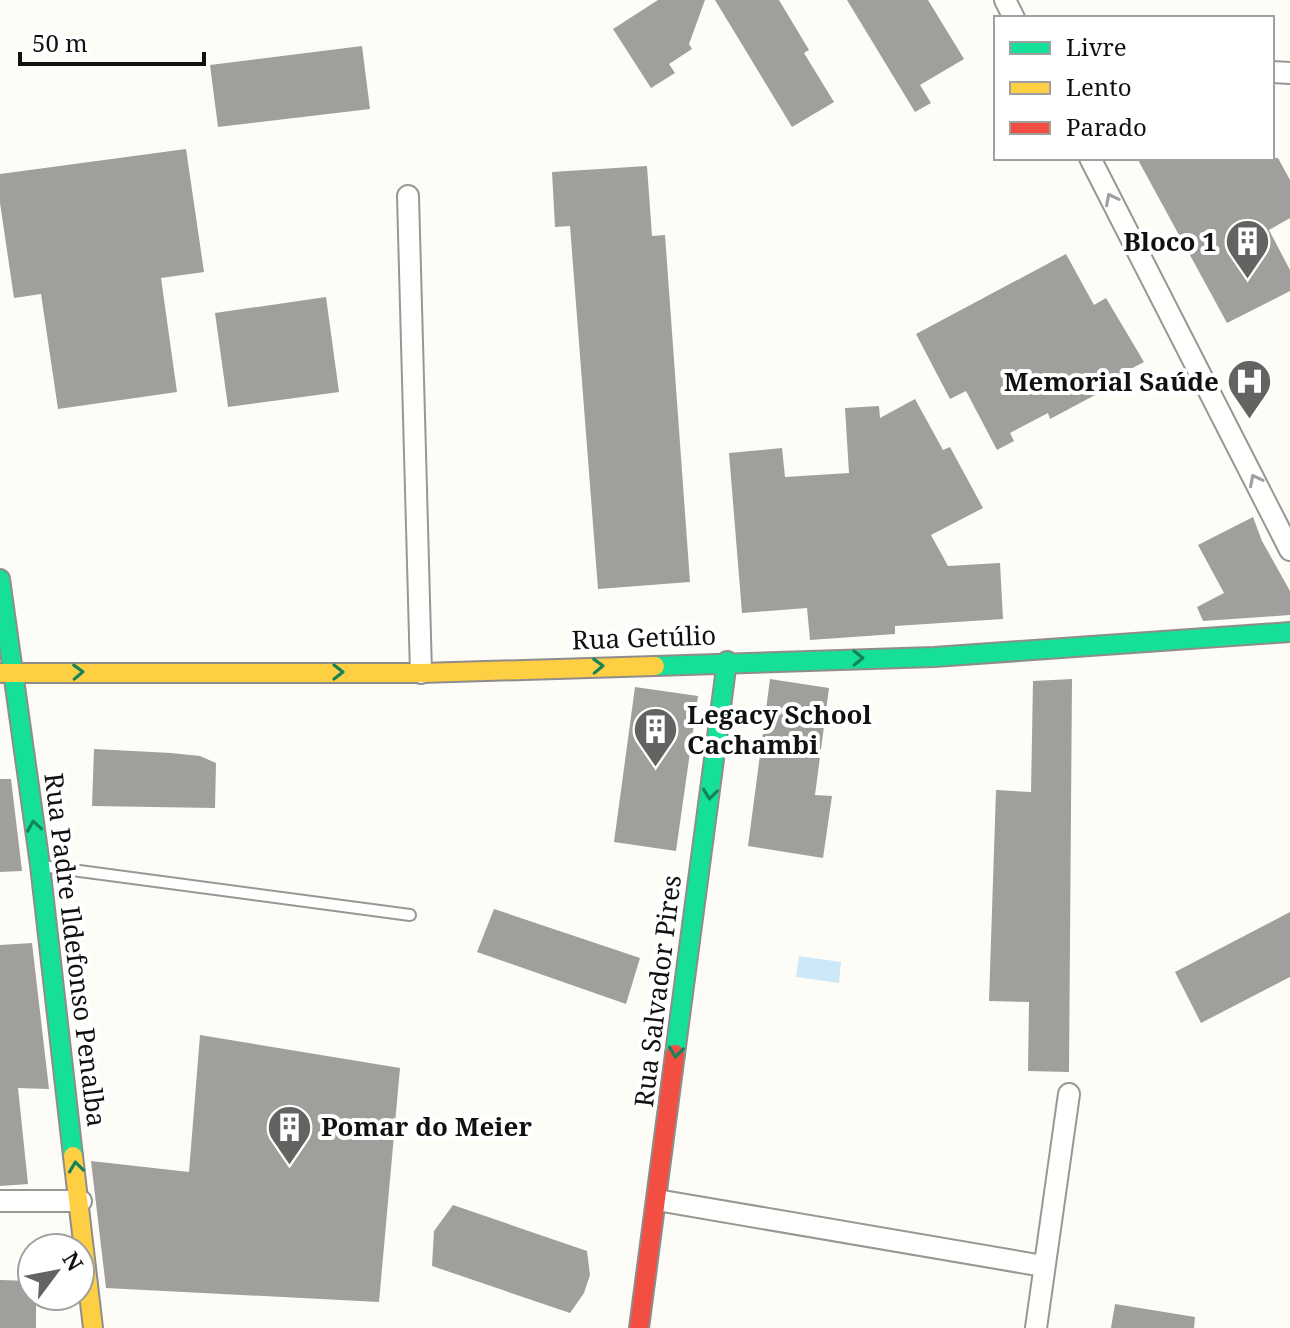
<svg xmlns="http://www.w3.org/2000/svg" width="1290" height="1328" viewBox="0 0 1290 1328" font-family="'Noto Serif',serif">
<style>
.water{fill:#cde8f7}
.building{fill:#a19f9c}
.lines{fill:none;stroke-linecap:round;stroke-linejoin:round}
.lane-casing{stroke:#979795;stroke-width:14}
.street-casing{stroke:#979795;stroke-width:24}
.fast-casing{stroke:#8e8d8b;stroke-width:22}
.slow-casing{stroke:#8e8d8b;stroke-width:22}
.jam-casing{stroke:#8e8d8b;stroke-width:22}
.lane{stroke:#fffffe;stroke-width:10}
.street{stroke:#fffffe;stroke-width:20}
.fast{stroke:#16e098;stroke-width:18}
.slow{stroke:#ffcf43;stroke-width:18}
.jam{stroke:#f24e42;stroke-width:18}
.oneway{stroke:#a0a09f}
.oneway2{stroke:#14835b}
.labels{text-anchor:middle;stroke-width:8;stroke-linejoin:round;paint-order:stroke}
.poi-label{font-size:26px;font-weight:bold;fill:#111;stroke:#fff;text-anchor:end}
.street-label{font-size:26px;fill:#111;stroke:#fff}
</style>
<rect width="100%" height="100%" fill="#fdfcf7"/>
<path class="water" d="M799 956 841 962 839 983 796 977Z"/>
<path class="building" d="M658 0H705L689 44 692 49 669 64 675 73 651 88 613 29Z
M715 0H779L809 50 804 53 834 102 792 127Z
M847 0H928L964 59 920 85 931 103 915 112Z
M362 46 370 109 218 127 210 65Z
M186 149 204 272 161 278 177 392 58 409 41 294 14 298 0 203V174Z
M1137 158H1278L1290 180V218L1269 230 1290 270V291L1227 323Z
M647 166 652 236 665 235 690 582 598 589 570 226 555 227 552 172Z
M1066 254 1094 305 1106 298 1144 362 1094 388 1097 394 1050 419 1048 413 1010 433 1014 441 997 450 966 391 950 399 916 334Z
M326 297 339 392 228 407 215 313Z
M915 399 943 450 950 447 983 508 931 535 948 566 1000 563 1003 619 895 626V634L810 640 807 608 742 613 729 453 782 448 785 477 849 473 845 408 879 406 880 418Z
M1253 517 1262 541 1290 591V615L1203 621 1197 607 1224 593 1198 545Z
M770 679 829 688 815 795 832 796 823 858 748 846Z
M1072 679 1069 1072 1028 1071 1029 1002 989 1001 996 790 1031 792 1033 681Z
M635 687 698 696 676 851 614 842Z
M94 749 171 753 200 756 216 763 215 808 92 806Z
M0 779H11L22 871 0 872Z
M494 909 640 958 626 1004 477 952Z
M1290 912V977L1201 1023 1175 972Z
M32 943 49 1089 18 1088 28 1184 0 1186V945Z
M200 1035 400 1068 379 1302 106 1288 91 1161 189 1172Z
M453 1205 587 1251 590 1275 584 1293 570 1313 432 1266 434 1231Z
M0 1280 32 1281V1296H36V1328H0Z
M1115 1304 1195 1317 1194 1328H1111Z"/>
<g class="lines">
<defs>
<path id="lane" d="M42 866 410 915"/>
<path id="street" d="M1005 0 1014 18
M1272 72 1290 73
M1090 158 1290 550
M408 196 421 673
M657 1200 1043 1266
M0 1201H81
M1036 1328 1069 1094"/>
<path id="fast" d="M0 579 40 865 73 1156
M655 666 934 657 1290 632
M675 1054 727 661"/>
<path id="slow" d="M0 673H421L655 666
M73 1156 93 1328"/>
<path id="jam" d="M639 1328 675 1054"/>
</defs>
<use href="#lane" class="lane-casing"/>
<use href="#street" class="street-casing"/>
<use href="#fast" class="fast-casing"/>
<use href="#slow" class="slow-casing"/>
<use href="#jam" class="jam-casing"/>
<use href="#lane" class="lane"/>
<use href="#street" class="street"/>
<use href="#fast" class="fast"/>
<use href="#slow" class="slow"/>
<use href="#jam" class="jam"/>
</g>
<defs><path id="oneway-chevron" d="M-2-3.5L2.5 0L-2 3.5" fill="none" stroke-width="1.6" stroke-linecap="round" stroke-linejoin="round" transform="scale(2)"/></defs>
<g class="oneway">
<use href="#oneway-chevron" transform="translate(1111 199) rotate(-117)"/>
<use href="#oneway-chevron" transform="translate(1255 480) rotate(-117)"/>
</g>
<g class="oneway2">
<use href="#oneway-chevron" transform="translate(858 658) rotate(-1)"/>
<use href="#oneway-chevron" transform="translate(598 666) rotate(-2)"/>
<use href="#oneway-chevron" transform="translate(78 672) rotate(-2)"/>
<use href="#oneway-chevron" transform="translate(338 672)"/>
<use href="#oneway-chevron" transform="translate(710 794) rotate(97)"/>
<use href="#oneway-chevron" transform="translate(34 826) rotate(-99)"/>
<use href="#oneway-chevron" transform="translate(676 1052) rotate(97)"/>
<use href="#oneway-chevron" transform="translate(76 1167) rotate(-97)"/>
</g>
<defs>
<symbol id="building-pin" viewBox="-11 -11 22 30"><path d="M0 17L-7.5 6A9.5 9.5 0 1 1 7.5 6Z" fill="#646362" stroke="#fff"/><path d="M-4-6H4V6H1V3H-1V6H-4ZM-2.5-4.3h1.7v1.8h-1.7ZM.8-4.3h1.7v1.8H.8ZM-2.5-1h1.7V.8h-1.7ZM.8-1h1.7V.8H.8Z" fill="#fff"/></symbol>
<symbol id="hospital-pin" viewBox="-11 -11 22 30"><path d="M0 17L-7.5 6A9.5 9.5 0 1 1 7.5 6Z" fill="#646362" stroke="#fff"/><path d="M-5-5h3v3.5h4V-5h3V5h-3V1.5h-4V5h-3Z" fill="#fff"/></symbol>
</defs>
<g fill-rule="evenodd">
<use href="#building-pin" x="1222" y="216" width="51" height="69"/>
<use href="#hospital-pin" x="1224" y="356" width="51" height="69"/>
<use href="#building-pin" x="630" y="704" width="51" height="69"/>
<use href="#building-pin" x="264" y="1102" width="51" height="69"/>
</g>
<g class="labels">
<g class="poi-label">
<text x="1217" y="251">Bloco 1</text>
<text x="1219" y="391">Memorial Saúde</text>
<text x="687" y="724" text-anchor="start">Legacy School<tspan x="687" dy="30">Cachambi</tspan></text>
<text x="321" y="1136" text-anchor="start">Pomar do Meier</text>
</g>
<g class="street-label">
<text transform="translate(644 638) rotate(-2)" y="9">Rua Getúlio</text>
<text transform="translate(75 950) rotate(83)" y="9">Rua Padre Ildefonso Penalba</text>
<text transform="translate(658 991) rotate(-83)" y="9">Rua Salvador Pires</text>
</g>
</g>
<rect x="994" y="16" width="280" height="144" fill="#ffffff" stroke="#a0a0a0" stroke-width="2"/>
<rect x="1010" y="42" width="40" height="12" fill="#16e098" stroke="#a0a0a0" stroke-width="2"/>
<text x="1066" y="56" font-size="24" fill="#111111">Livre</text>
<rect x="1010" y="82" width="40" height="12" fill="#ffcf43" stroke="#a0a0a0" stroke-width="2"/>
<text x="1066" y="96" font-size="24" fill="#111111">Lento</text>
<rect x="1010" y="122" width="40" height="12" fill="#f24e42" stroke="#a0a0a0" stroke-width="2"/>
<text x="1066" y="136" font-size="24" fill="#111111">Parado</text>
<g transform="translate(56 1272) rotate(58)"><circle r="38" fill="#ffffff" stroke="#a0a0a0" stroke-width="2"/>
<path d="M0-6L14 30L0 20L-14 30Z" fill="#646362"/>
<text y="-12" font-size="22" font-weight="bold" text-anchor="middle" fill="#111111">N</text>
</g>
<path d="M20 52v12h184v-12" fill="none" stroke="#111111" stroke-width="4"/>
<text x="32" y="52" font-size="24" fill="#111111" stroke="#ffffff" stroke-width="6" paint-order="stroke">50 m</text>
</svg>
